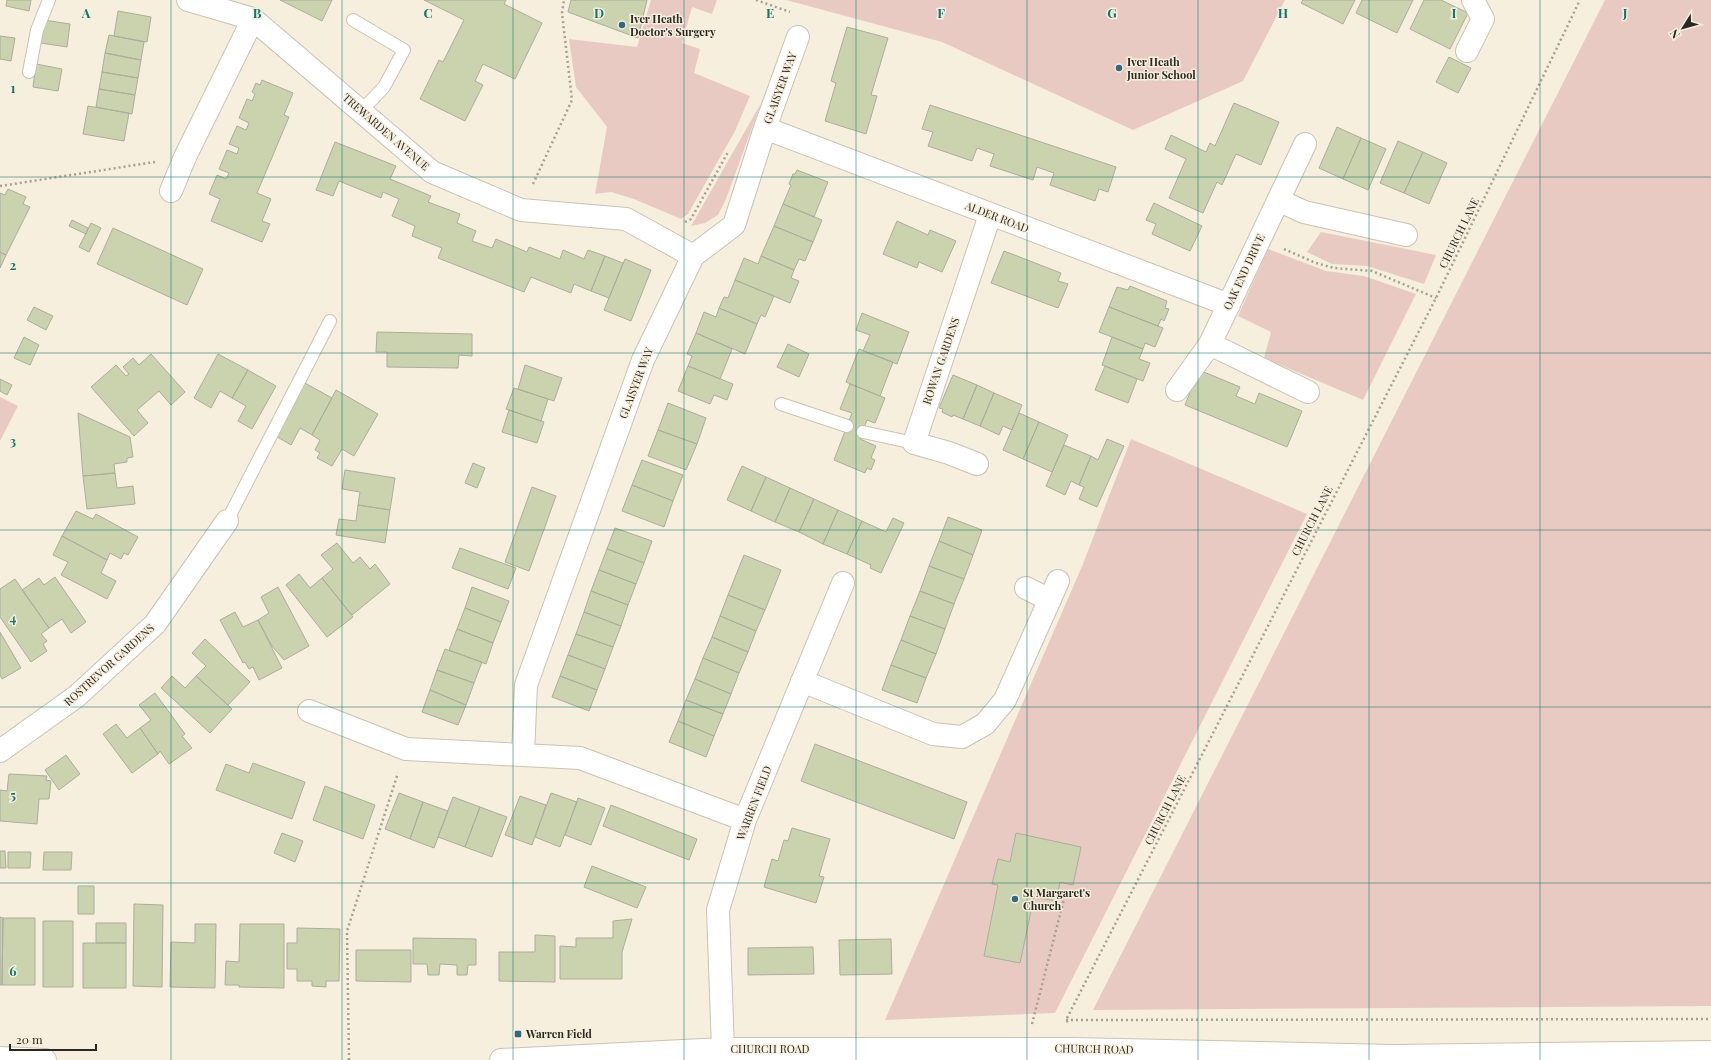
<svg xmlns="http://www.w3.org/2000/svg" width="1711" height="1060" viewBox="0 0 1711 1060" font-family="'Playfair Display',serif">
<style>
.green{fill:#e9cac3}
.building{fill:#cbd3ae;stroke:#aaae9c}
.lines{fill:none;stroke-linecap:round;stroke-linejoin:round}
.lane-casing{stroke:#cac3b2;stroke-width:14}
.street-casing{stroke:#cac3b2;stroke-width:24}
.primary-casing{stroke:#cac3b2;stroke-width:24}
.path{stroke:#a6a093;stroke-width:2.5;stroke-dasharray:2 3;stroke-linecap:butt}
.lane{stroke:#fff;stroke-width:12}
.street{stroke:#fff;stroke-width:22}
.primary{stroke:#fff;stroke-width:22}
.grid{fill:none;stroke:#0f766e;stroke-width:1;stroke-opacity:0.55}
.poi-dot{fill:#316883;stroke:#f6efdd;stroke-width:1.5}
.labels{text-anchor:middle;stroke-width:3;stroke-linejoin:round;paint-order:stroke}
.poi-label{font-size:11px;font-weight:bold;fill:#2b2822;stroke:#f6efdd;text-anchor:start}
.street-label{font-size:11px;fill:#2b2822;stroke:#f6efdd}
.grid-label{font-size:13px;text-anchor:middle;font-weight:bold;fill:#0f766e;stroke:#f6efdd;stroke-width:3;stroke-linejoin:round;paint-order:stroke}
</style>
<rect width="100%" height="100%" fill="#f6efdd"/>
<path class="green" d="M651 0H717L712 14 692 7 682 43 700 49 694 73 750 96 735 131 688 214 681 219 634 199 611 192 595 194 607 127 576 87 569 39 637 47Z
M786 0H1285L1243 81 1133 130 942 42Z
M1605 0H1711V1006L1093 1010Z
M761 103 726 199 718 215 705 223 691 226Z
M1321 232 1436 255 1424 284 1367 266 1332 264 1307 252Z
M1268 249 1326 271 1364 276 1416 294 1363 400 1264 358 1271 332 1238 316Z
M0 397 18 406 0 441Z
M1131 439 1307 514 1055 1013 885 1020 1083 564Z"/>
<path class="building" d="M7 0H31L29 11 6 6Z
M280 0H332L322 21Z
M424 0H506L504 4 542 23 515 79 483 64 475 81 483 85 465 121 420 99 439 60 443 62 464 20Z
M571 0H647L638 38 568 12Z
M1303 0H1355L1343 24 1301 3Z
M1362 0H1413L1397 33 1356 13Z
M1424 0H1441L1468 13 1450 49 1410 29Z
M118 11 151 17 147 42 114 36Z
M44 20 70 24 67 47 41 43Z
M847 27 888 38 871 95 877 96 866 134 825 121 836 83 831 81Z
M109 35 144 42 141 60 105 53Z
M0 36 15 38 11 61 0 59Z
M105 53 141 60 138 78 102 72Z
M1449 57 1471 68 1458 93 1436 82Z
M36 64 62 69 58 91 33 87Z
M102 72 138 78 135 95 99 89Z
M262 80 293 93 284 115 289 117 257 193 271 199 262 221 270 224 262 242 211 221 220 199 209 194 217 175 226 179 229 173 219 169 227 150 237 154 239 148 229 144 237 126 246 130 249 123 239 118 247 99 252 101 255 94 252 92 256 83 260 85Z
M99 89 135 95 132 114 96 107Z
M1234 103 1279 122 1261 165 1236 154 1222 185 1217 182 1203 213 1169 198 1186 159 1165 149 1171 135 1206 152 1210 143 1215 146Z
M930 105 1116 167 1108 192 1099 189 1095 201 1050 185 1054 173 1037 167 1033 180 990 166 994 154 977 148 972 161 928 146 933 132 922 129Z
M88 106 129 113 124 141 83 134Z
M1337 127 1361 138 1343 179 1319 168Z
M1361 138 1386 149 1368 190 1343 179Z
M1398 141 1423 152 1404 193 1380 183Z
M335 142 396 166 390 179 431 196 428 202 460 214 457 223 476 231 472 241 492 248 496 239 527 252 529 247 560 259 563 250 584 259 588 250 605 256 591 291 574 284 571 293 531 277 524 292 438 258 442 248 412 236 415 226 392 216 399 199 383 192 381 198 339 181 333 196 316 190Z
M1423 152 1447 163 1429 204 1404 193Z
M797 170 828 182 814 217 783 204 791 185 789 184 793 174H795Z
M8 189 26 197 23 204 30 207 6 255 0 252V193L5 195Z
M1154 203 1202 226 1190 251 1152 234 1156 224 1146 220Z
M783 204 822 220 813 242 774 226Z
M72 220 88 228 86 234 69 226Z
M897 221 928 235 930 230 956 241 942 272 919 262 917 268 883 254Z
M91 223 101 228 89 252 79 247Z
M774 226 813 242 805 261 799 259 794 270 761 256Z
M113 228 203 269 187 305 97 264Z
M1004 251 1061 273 1058 281 1068 284 1058 308 991 283Z
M0 252 6 255 0 268Z
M605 256 623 263 609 298 591 291Z
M761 256 794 270 791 278 799 281 790 303 735 280 744 258 758 264Z
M625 259 651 270 631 321 604 310Z
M735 280 774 296 765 317 761 315 757 324 719 308 724 297 728 298Z
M1130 286 1167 301 1165 308 1169 309 1164 321 1161 319 1158 326 1109 307 1117 287 1128 290Z
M34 307 53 316 46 330 27 320Z
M1109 307 1163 328 1155 347 1145 343 1143 349 1099 332Z
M719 308 757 324 745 354 696 333 704 312 716 317Z
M862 313 909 332 897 364 863 351 870 335 856 330Z
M377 332 472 334V356L459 355 458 368 387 367V352H376Z
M696 333 732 349 720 379 688 366 692 356 687 354Z
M24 337 39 345 30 365 14 358Z
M1112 337 1143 349 1139 359 1150 363 1143 381 1102 365Z
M788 344 809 354 799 377 777 367Z
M859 349 893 362 880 396 846 382Z
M151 354 185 392 171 405 159 391 137 410 148 423 134 436 91 387 116 365 126 376 129 374 123 367 133 358 139 365Z
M218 354 248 370 232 398 220 391 211 408 194 398Z
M525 365 562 378 554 401 518 389Z
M688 366 733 384 727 400 714 395 710 404 678 391Z
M1105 366 1137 379 1128 403 1095 390Z
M248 370 276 386 252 429 238 421 246 406 232 398Z
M1199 370 1240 387 1236 396 1255 404 1259 393 1302 411 1287 447 1185 405Z
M953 375 977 385 963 419 953 415 952 417 942 412 943 409 939 408Z
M0 379 12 385 7 395 0 391Z
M303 382 332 398 312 435 300 428 291 445 274 435Z
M850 384 885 398 875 423 867 420 860 439 876 446 871 458 875 460 871 470 867 468 865 473 834 460 852 413 840 409Z
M977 385 994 393 980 426 963 419Z
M514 388 548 399 541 421 506 409Z
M336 390 378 414 354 456 342 449 332 466 317 458 320 453 315 450 320 440 312 435Z
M994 393 1022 405 1012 430 1003 426 999 435 980 426Z
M668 403 706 418 697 444 658 430Z
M509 410 544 422 537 443 502 432Z
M78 413 130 437 133 457 127 458V462L114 464 115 473 83 476Z
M1019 413 1039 422 1023 459 1003 450Z
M1039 422 1068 435 1052 472 1023 459Z
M658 430 697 444 686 470 648 456Z
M1107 439 1124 446 1097 507 1079 499 1084 487 1079 485 1091 456 1098 460Z
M1064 445 1091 456 1079 485 1071 481 1065 495 1046 486Z
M642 460 683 475 673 501 632 485Z
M473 463 485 468 477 488 465 483Z
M742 466 766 477 751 511 727 500Z
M345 470 395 478 390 510 358 505 360 492 342 489Z
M115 473 117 488 133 486 135 504 87 509 83 476Z
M766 477 790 488 775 522 751 511Z
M632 485 673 501 664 527 622 511Z
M532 487 556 496 529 571 505 562Z
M790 488 814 499 799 532 775 522Z
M814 499 838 510 823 544 799 532Z
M358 505 390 510 385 543 336 535 339 519 356 521Z
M838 510 862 521 847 554 823 544Z
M76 511 93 519 96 514 138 537 128 555 124 553 121 559 110 553 107 560 62 536Z
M948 517 982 530 973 555 939 541Z
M893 518 904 523 881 573 870 568 871 565 847 554 862 521 886 532Z
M615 528 652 541 644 563 607 549Z
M62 536 107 560 101 573 116 581 107 599 61 575 68 562 53 555Z
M939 541 973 555 964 579 929 566Z
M337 543 353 563 360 557 370 569 375 564 390 584 352 615 322 578 333 569 321 555Z
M460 548 516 568 508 589 452 568Z
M607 549 644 563 636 584 599 570Z
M744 555 781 570 765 610 728 595Z
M929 566 964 579 954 604 920 591Z
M599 570 636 584 628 605 591 591Z
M299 574 310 588 322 578 353 617 327 637 286 585Z
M55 577 86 622 71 633 62 619 49 628 22 590 39 578 44 585Z
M15 579 49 628 41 634 47 641 43 644 47 651 31 662 0 617V589Z
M278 587 309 646 284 660 272 646 258 620 269 613 261 597Z
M472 587 509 601 501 622 465 608Z
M591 591 628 605 621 626 584 612Z
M920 591 954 604 945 629 910 616Z
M728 595 765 610 756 631 720 616Z
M465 608 501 622 493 643 457 629Z
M235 612 243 627 258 620 282 668 259 680 253 667 249 669 245 662 243 663 220 620Z
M584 612 621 626 613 647 576 634Z
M720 616 756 631 748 652 712 637Z
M910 616 945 629 936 654 901 640Z
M457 629 493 643 486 664 449 650Z
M0 632 21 668 2 679 0 675Z
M576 634 613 647 605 669 568 655Z
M712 637 748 652 739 673 703 658Z
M205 639 250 682 228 705 196 676 206 666 192 653Z
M901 640 936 654 926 678 891 665Z
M445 649 482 662 474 683 437 670Z
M568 655 605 669 597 690 560 676Z
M703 658 739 673 731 694 695 679Z
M891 665 926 678 917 703 882 690Z
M437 670 474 683 466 705 430 690Z
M172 676 185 688 196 676 232 709 210 733 161 688Z
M560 676 597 690 589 711 552 697Z
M695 679 731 694 723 714 686 700Z
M430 690 466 705 458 725 422 712Z
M155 693 185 734 182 736 192 748 169 764 160 751 158 754 140 728 151 720 139 705Z
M686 700 723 714 714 736 678 721Z
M678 721 714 736 706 757 669 742Z
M116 724 127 738 140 728 158 754 132 773 103 734Z
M815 744 967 802 954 839 801 781Z
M66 755 80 774 59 790 45 770Z
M253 763 305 782 292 819 216 790 226 764 249 773Z
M9 774 47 776 46 780 51 781 49 799H39L37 824 0 821V790L7 791Z
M325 786 375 805 363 839 313 820Z
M399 793 423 802 410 839 385 829Z
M551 793 577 802 560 847 535 837Z
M520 796 546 805 532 845 505 835Z
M453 797 480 807 465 847 438 837Z
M578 798 605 808 591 845 565 835Z
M423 802 448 811 434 848 410 839Z
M611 805 697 839 689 860 603 826Z
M480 807 507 817 492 857 465 847Z
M792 828 830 839 819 876 824 877 816 903 764 887 772 859 778 861 784 840 788 841Z
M282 833 303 841 295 862 274 853Z
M1016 833 1081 847 1073 885 1060 882 1056 901 1034 897 1020 963 984 956 998 885 992 884 998 859 1010 862Z
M0 851H5L6 868H0Z
M8 852H31L30 868H8Z
M44 852H72L71 870H43Z
M592 866 646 887 637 908 584 887Z
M78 886H94V914H78Z
M134 904 163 905 162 987 133 986Z
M0 917 3 918 2 985H0Z
M3 918H35V985H2Z
M632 919 622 952V979H560V946L576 947V938H613V921Z
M43 921H73V987H43Z
M96 923H126V943H96Z
M195 924H216L215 988 170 987 171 942 195 943Z
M240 924H284V988L239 987V985H225L226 961 239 962Z
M297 928 340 929 339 981H326V987L312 986V981H297V969H287V943H297Z
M535 935 555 936V982L499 981V952H535Z
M413 938 476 939V965H468L467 975H457V965L440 964 439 975H428L427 964H413Z
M891 939 892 974 840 975 839 940Z
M83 943H126V988H83Z
M813 947 814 974 748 975V948Z
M356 950H411V982L356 981Z"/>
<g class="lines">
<defs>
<path id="lane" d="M353 20 404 50 384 87 361 111
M29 72 37 30 49 0
M781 404 847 426
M863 432 914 443
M227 521 330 321"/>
<path id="street" d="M188 0 253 19 432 172 521 210 626 219 693 256
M1467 51 1483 19 1473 0
M765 128 1229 305
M171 191 185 157 253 19
M1278 200 1304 212 1406 235
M1210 344 1308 392
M1177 390 1210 344 1305 144
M977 464 949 453 914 443 990 215
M1026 588 1050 600
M802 681 933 734 962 737 985 724 1005 700 1058 581
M309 711 406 749 580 758 745 820
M0 751 77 696 155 624 227 521
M523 754 526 685 643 360 693 256 734 225 765 128 798 37
M723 1049 718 910 745 820 843 583"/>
<path id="primary" d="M0 1058 45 1060
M501 1060 723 1049H1073L1393 1056 1711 1052"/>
</defs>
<use href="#lane" class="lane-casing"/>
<use href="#street" class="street-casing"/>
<use href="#primary" class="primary-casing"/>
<path class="path" d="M756 0 790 12
M533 184 572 100 562 13 564 0
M0 186 155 162
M685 222 691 219 728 152
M1284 249 1316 263 1334 268 1372 271 1436 298
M1066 1020 1711 1019
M1068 1022 1066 1020 1436 298 1580 0
M1032 1024 1065 895
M349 1060 347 931 398 773"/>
<use href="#lane" class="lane"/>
<use href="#street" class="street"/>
<use href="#primary" class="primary"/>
</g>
<path class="grid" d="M171 0V1060M342 0V1060M513 0V1060M684 0V1060M856 0V1060M1027 0V1060M1198 0V1060M1369 0V1060M1540 0V1060M0 177H1711M0 353H1711M0 530H1711M0 707H1711M0 883H1711"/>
<g class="poi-dot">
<circle cx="622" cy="25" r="4"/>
<circle cx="1119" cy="68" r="4"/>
<circle cx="1015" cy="899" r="4"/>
<rect x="514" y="1030" width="8" height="8" rx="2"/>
</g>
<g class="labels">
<g class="poi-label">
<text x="630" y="23">Iver Heath<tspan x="630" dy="13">Doctor's Surgery</tspan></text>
<text x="1127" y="66">Iver Heath<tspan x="1127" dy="13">Junior School</tspan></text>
<text x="1023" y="897">St Margaret's<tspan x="1023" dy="13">Church</tspan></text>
<text x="526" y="1038">Warren Field</text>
</g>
<g class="street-label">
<text transform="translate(780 88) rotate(-70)" y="4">GLAISYER WAY</text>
<text transform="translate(386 132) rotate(41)" y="4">TREWARDEN AVENUE</text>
<text transform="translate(997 217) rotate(21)" y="4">ALDER ROAD</text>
<text transform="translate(1459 233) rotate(-64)" y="4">CHURCH LANE</text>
<text transform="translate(1244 272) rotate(-65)" y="4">OAK END DRIVE</text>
<text transform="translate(941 361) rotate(-71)" y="4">ROWAN GARDENS</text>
<text transform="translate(636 383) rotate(-69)" y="4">GLAISYER WAY</text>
<text transform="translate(1312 521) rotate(-63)" y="4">CHURCH LANE</text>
<text transform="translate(109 665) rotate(-42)" y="4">ROSTREVOR GARDENS</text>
<text transform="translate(754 803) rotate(-69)" y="4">WARREN FIELD</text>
<text transform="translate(1165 810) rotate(-63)" y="4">CHURCH LANE</text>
<text x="770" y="1053">CHURCH ROAD</text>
<text transform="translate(1094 1049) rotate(1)" y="4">CHURCH ROAD</text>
</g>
</g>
<g class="grid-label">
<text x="86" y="18">A</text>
<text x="257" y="18">B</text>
<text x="428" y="18">C</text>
<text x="599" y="18">D</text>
<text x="770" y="18">E</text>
<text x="941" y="18">F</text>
<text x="1112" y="18">G</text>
<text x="1283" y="18">H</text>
<text x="1454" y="18">I</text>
<text x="1625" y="18">J</text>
<text x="13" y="93">1</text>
<text x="13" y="270">2</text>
<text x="13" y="446">3</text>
<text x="13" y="623">4</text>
<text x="13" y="800">5</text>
<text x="13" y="976">6</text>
</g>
<g transform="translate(1683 28) rotate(233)" stroke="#f6efdd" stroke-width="3" paint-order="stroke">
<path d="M0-3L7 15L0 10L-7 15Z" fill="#2b2822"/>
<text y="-6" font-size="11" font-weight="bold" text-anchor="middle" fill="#2b2822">N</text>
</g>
<path d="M10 1044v6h86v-6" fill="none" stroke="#2b2822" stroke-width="2"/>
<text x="16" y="1044" font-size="12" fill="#2b2822" stroke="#f6efdd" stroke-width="3" paint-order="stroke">20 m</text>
</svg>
